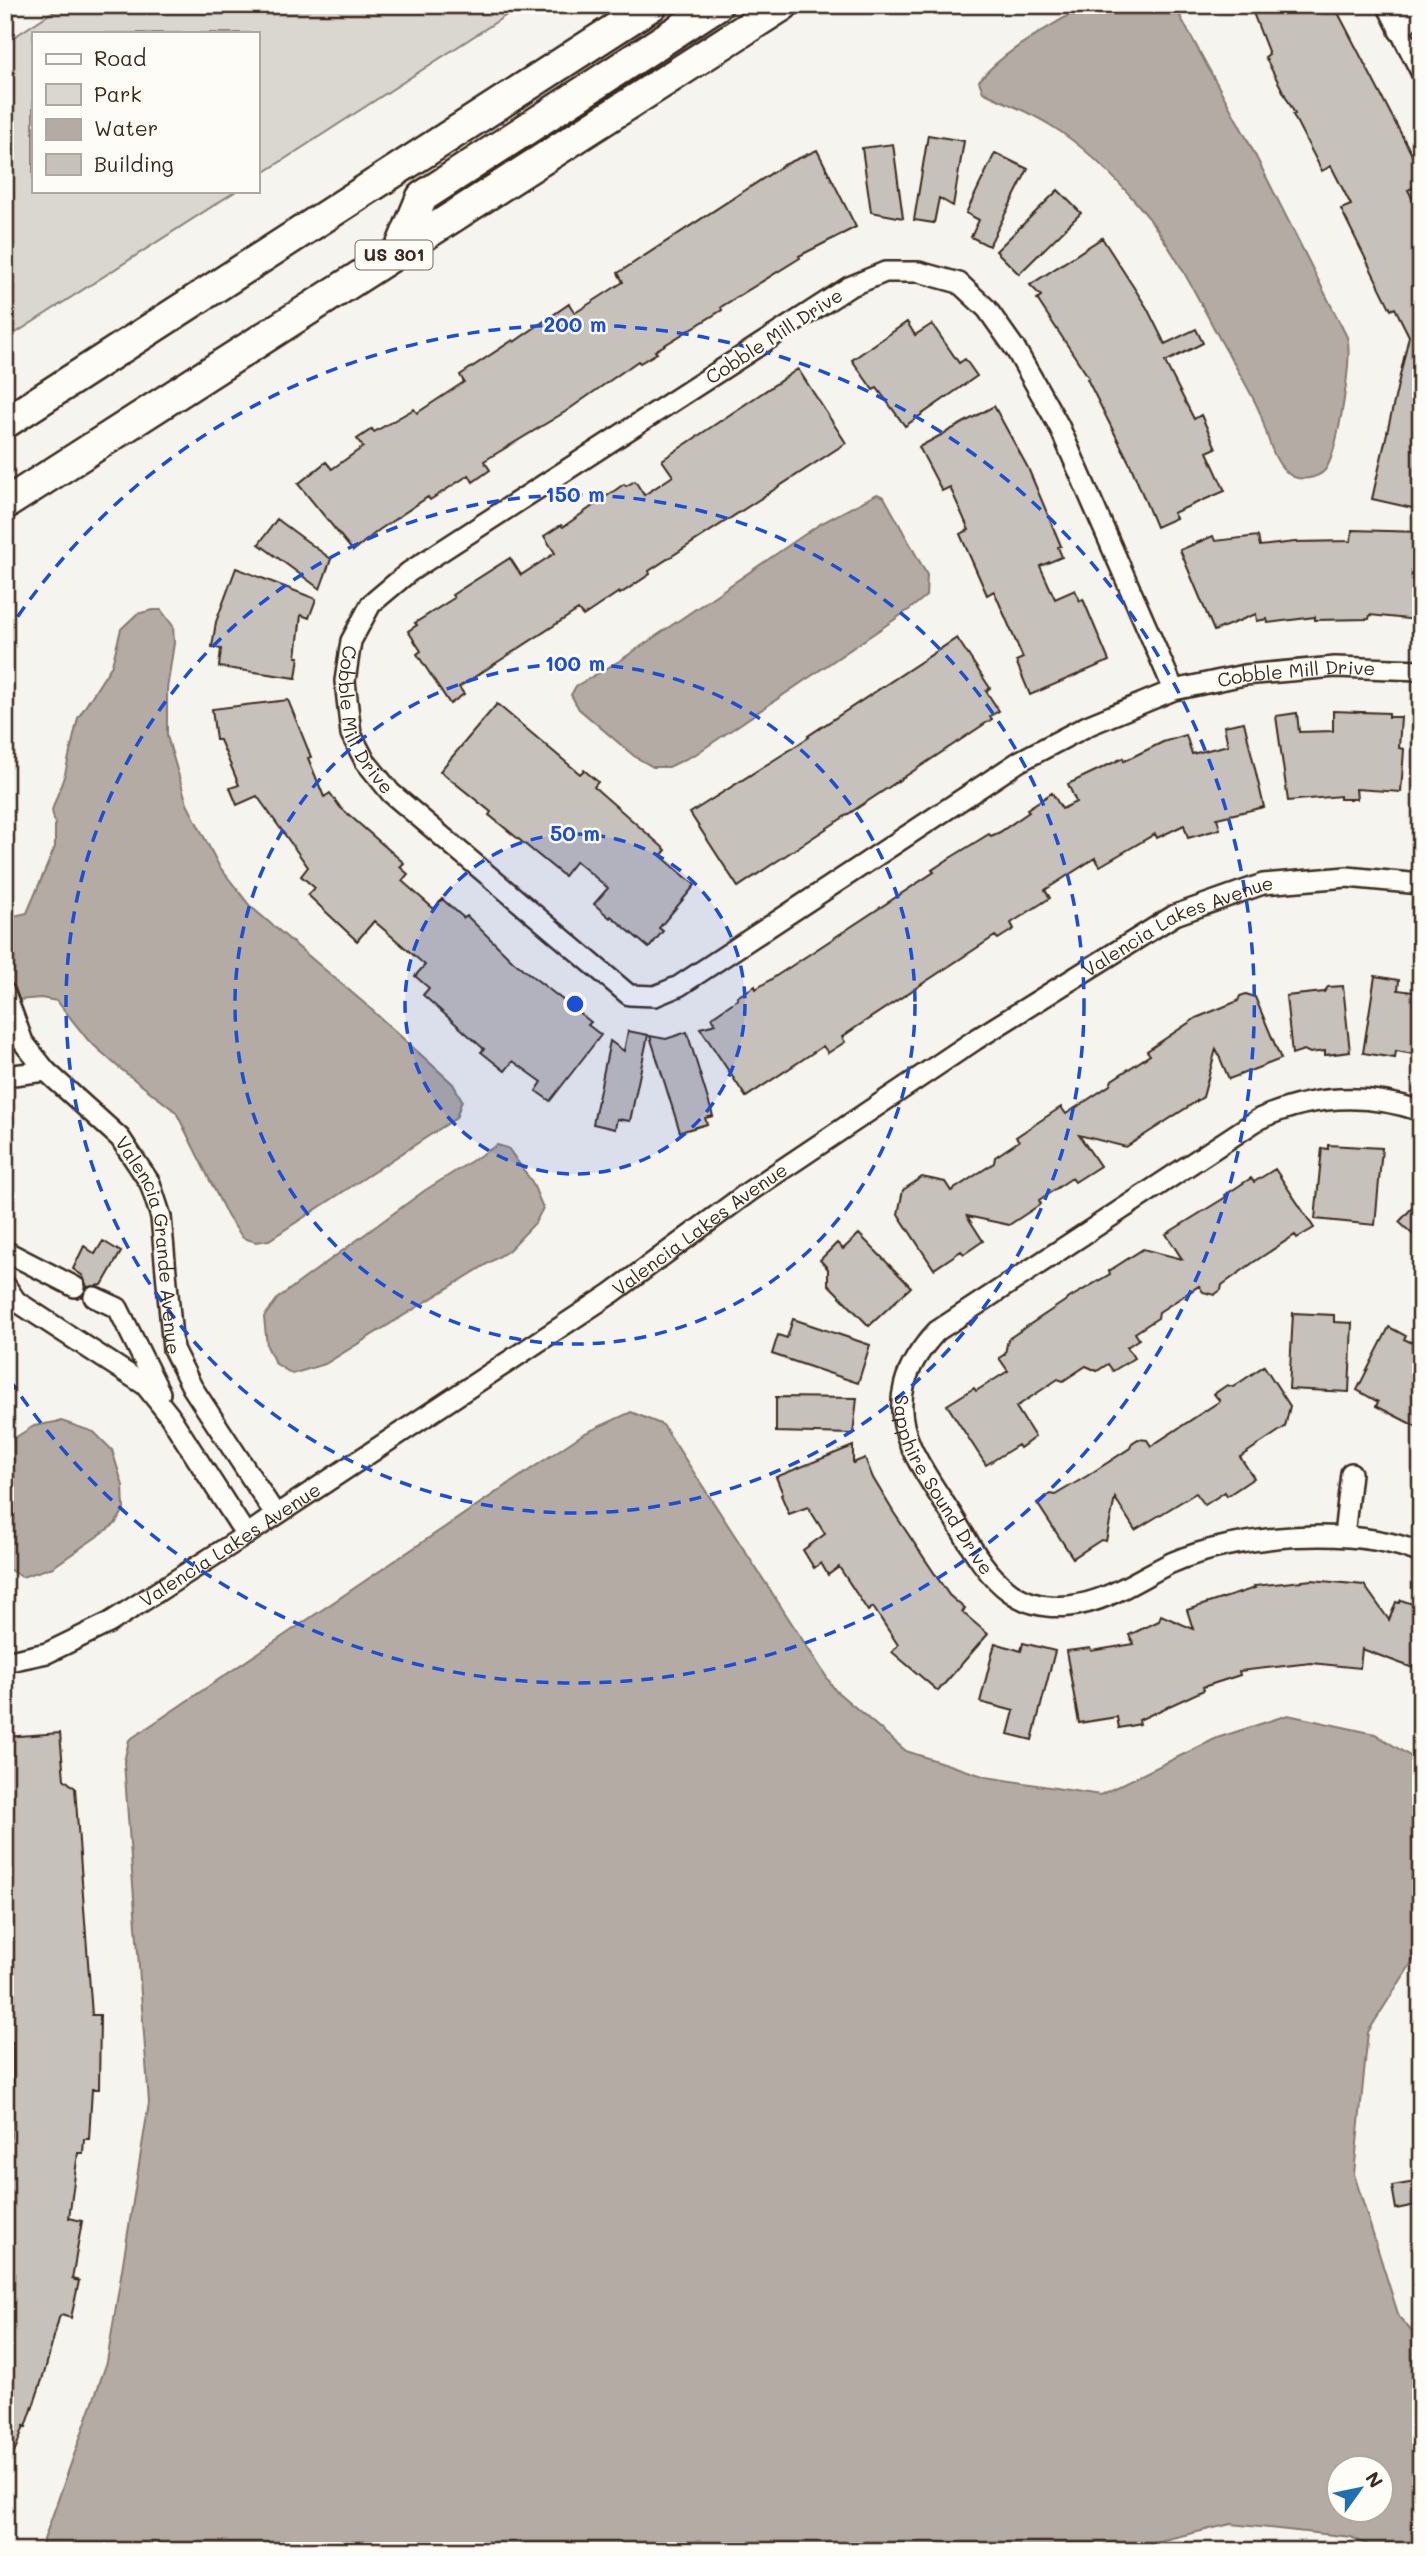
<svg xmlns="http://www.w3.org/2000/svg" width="1426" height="2556" viewBox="0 0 1426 2556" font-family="Mali,sans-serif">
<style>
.green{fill:#dad6d0;stroke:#8a8077;stroke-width:2}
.water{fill:#b4aca4;stroke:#84786e;stroke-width:2;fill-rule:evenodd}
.building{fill:#c7c1bb;stroke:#3b2a1e;stroke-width:2}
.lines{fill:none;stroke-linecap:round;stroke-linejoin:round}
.street-casing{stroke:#3b2a1e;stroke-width:24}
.primary-casing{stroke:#3b2a1e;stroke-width:35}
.street{stroke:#fdfcf7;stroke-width:19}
.primary{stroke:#fdfcf7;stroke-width:30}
.ring{fill:none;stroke:#1d4ed8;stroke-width:3.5;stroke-dasharray:12 9}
.labels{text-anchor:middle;stroke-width:5;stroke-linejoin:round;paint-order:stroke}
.shield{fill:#fdfcf7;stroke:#75695f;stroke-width:2}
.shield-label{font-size:18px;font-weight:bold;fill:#3b2a1e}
.street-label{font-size:19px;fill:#3b2a1e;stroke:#fdfcf7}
.centre{fill:#1d4ed8;stroke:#fdfcf7;stroke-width:3.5}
.ring-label{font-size:21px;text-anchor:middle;font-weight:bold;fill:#1d4ed8;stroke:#fdfcf7;stroke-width:5;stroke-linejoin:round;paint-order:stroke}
</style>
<rect width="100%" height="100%" fill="#f5f4ee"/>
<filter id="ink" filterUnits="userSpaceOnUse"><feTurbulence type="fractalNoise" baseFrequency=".0143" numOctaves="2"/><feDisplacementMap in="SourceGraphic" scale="14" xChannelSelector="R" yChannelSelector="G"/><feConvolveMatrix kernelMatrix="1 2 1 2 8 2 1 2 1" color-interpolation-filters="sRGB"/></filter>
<g filter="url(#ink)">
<path class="green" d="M63 5H522L257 177V33H33V191H236L5 340V43Z"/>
<path class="water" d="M1086 5H1174L1247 139 1347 337C1353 359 1338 447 1327 467 1322 477 1305 481 1294 477 1273 468 1267 432 1260 413 1250 389 1235 366 1222 343 1197 297 1174 248 1140 207 1114 176 1085 146 1050 125 1030 112 1005 103 983 92L979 81C1004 50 1051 26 1086 5Z
M877 494 884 497 927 575 926 596 910 609 696 754 669 767H653L634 756 579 709 571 695 576 686 621 660 820 524Z
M153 610H161L173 626 174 643 167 689V736L187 804 219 866 250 906 364 1003 453 1084 462 1100 456 1118 269 1240 256 1242 243 1238 228 1217 176 1112 117 1066 88 1040 57 1001 41 998 5 1001V918L27 913 55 847V825L52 810 65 774 78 718 112 665 121 629 137 614Z
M497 1145 508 1148 532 1182 543 1208 535 1223 508 1251 325 1364 292 1374 275 1363 267 1346 264 1317 278 1298 424 1191Z
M631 1412 663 1425 835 1690 906 1751 986 1777 1100 1795 1217 1738 1288 1715 1375 1734 1421 1763V1948L1368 2032 1354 2174 1399 2317 1421 2342V2551H1381L1351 2537 1231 2524 1117 2551H40L107 2362 149 2103 124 1762 129 1740 583 1434ZM1380 2468V2510H1338V2468Z
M61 1421 94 1432 112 1450 123 1486 124 1510 115 1524 53 1567 22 1577 5 1567V1444L34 1426Z"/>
<path class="building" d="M1250 5H1334L1421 172V184L1408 190 1421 215V510L1372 499 1409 336 1395 308 1391 310 1341 209 1351 205 1331 166 1322 171 1293 115 1295 114 1265 57 1269 54Z
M928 135 964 141 953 206 939 198 934 223 914 220Z
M893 144 903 218 871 212 862 148Z
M817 150 856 227 799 256 800 258 721 307 722 310 655 351 657 353 640 363 638 361 565 412 484 461 490 470 473 482 469 475 430 500 428 497 379 530 353 551 298 484 326 462 332 469 363 447 357 439 372 429 374 432 414 409 417 413 464 382 460 375 513 340 514 342 569 304 575 313 623 282 618 273 784 165Z
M995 153 1028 169 989 246 971 237 979 220 966 213Z
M1058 190 1081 213 1019 274 996 251Z
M1102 238 1147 308 1165 344 1196 329 1203 343 1165 362 1194 419 1201 415 1216 448 1207 452 1225 491 1173 513 1176 518 1156 527 1130 464 1087 379 1089 378 1037 299 1041 296 1030 285Z
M907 322 915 335 932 324 959 363 965 359 977 376 905 426 877 388 873 390 852 360Z
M798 369 846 443 649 571 650 574 620 594 619 592 583 616 578 610 459 687 464 694 450 704 417 654 421 651 408 631 417 625 415 623 454 598 452 595 510 558 521 575 555 553 544 536 561 525 563 527 624 484 626 486 635 481 644 495 673 476 662 460Z
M994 406 1028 468 1061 546 1058 547 1062 557 1040 566 1055 599 1075 590 1080 601 1083 599 1109 661 1030 695 1016 661 1023 658 994 591 987 595 960 534 969 530 950 487 942 491 919 447Z
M277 519 331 559 320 589 259 544Z
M1352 530 1421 532V602L1419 601 1417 620 1370 615 1369 619 1315 620V617L1268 623 1267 619 1257 621 1256 614 1214 631 1180 550 1213 536 1215 541 1258 536 1260 546 1295 542 1351 541Z
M236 568 316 599 309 618 301 615 296 657H299L296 678 219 667 221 649 212 647 216 622Z
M957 638 990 688 986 691 999 711 990 716 992 719 738 887 690 813 785 753 809 737 808 736Z
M288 700 311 757 308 758 324 797 330 793 340 807 404 863 400 867 408 874 402 881 434 909 442 899 464 918 467 916 514 962 591 1022 588 1025 601 1035 550 1101 536 1091 542 1082 513 1061 505 1071 481 1052 484 1049 423 995 429 988 415 976 425 965 374 921 357 941 308 895 315 888 301 876 308 867 257 796 237 805 230 788 239 785 220 740H216L212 709Z
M497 704 580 774 584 770 598 782 594 787 666 850 661 856 695 885 659 928 663 931 649 948 611 916 610 918 594 904 608 888 576 861 564 876 489 815 491 812 440 771Z
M1333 711 1389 713V717H1401L1399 748 1404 749 1401 792 1356 789 1357 799H1340V796L1288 801 1276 716 1297 713 1299 732 1333 731Z
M1244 722 1264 807 1217 818 1220 829 1188 838 1184 825 1157 838 1155 834 1100 866 1095 858 1045 890 1050 898 1011 923 1014 929 998 939 995 936 855 1028 842 1037 845 1042 828 1053 823 1046 746 1097 700 1028 716 1024 712 1017 738 999 737 997 755 986 756 989 790 967 934 872 932 870 950 858 989 834 991 836 1000 832 1029 812 1027 809 1052 793 1062 809 1076 802 1068 784 1123 758 1124 761 1163 742 1186 735 1192 754 1228 745 1224 726Z
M1375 976 1399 980 1398 990 1421 993 1419 1055 1396 1051 1395 1058 1363 1053Z
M1343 986 1350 1052 1325 1055V1051L1310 1053 1304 1050 1292 1054 1286 996 1324 992 1328 987Z
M1246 994 1255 997 1281 1059 1229 1079 1216 1049 1203 1097 1126 1147 1079 1135 1100 1166 1075 1182 1072 1178 1039 1200 1041 1204 1009 1225 967 1216 983 1241 964 1254 961 1251 934 1269 898 1214 903 1190 922 1177 945 1182 951 1191 994 1163 995 1157 1019 1141 1016 1137 1061 1107 1066 1114 1110 1085 1112 1080 1150 1055 1147 1051 1196 1018 1238 1001 1240 996Z
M628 1031 648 1035 630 1121 617 1119 615 1129 593 1124 610 1041 624 1051Z
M687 1032 713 1116 705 1118 707 1124 680 1132 650 1036 666 1039Z
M1328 1145 1382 1148 1375 1225 1315 1219 1322 1148 1328 1149Z
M1275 1169 1314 1228 1297 1238 1295 1235 1254 1262 1222 1285 1221 1290 1214 1295 1203 1292 1199 1286 1159 1312 1158 1318 1135 1333 1139 1339 1127 1347 1134 1358 1113 1371 1108 1364 1097 1371 1086 1366 1063 1381 1058 1379 1016 1407 1035 1437 1020 1448 1018 1445 986 1465 947 1405 974 1388 976 1391 1008 1371 999 1358 1005 1354 1008 1339 1071 1297 1110 1274 1109 1271 1143 1249 1182 1259 1166 1234 1226 1197 1225 1195 1251 1178 1254 1182Z
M1421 1198V1242L1399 1222Z
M859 1234 911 1287 869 1326 828 1284V1269L820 1260 837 1243 843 1249Z
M103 1241 121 1252 102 1285 87 1287 83 1276 73 1269 84 1246 95 1254Z
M1293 1313 1334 1315V1322L1352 1323 1349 1392 1289 1389Z
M793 1319 870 1345 858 1383 772 1354 778 1335 787 1338Z
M1389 1327 1406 1336 1404 1339 1421 1347V1429L1376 1406 1378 1402 1357 1390Z
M1264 1366 1290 1406 1285 1427 1240 1457 1254 1478 1227 1496 1225 1492 1205 1505 1196 1493 1135 1530 1115 1498 1106 1541 1101 1540 1073 1558 1037 1503 1050 1494 1055 1495 1087 1476 1130 1448 1132 1443 1138 1439 1147 1440 1151 1446 1220 1401 1214 1394 1227 1385 1233 1387Z
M776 1397 857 1398 853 1434 776 1432Z
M853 1446V1463L865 1458 873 1478 894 1513 949 1595 965 1609 962 1612 988 1634 938 1691 892 1652 898 1645 873 1607 868 1611 839 1567 828 1575 821 1563 814 1568 803 1550 825 1534 808 1507 789 1514 781 1495 783 1494 776 1477Z
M1312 1580 1364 1585 1389 1620 1396 1602 1399 1603 1401 1600 1421 1607V1671L1362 1649 1360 1668 1311 1663 1239 1671 1240 1675 1203 1687 1204 1690 1139 1720 1140 1724 1119 1728 1117 1717 1079 1723 1066 1651 1090 1648 1091 1651 1134 1644 1129 1635 1159 1621 1161 1615 1193 1629 1187 1610 1255 1588 1254 1586Z
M995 1643 1021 1651 1023 1643 1055 1651 1032 1740 1008 1734 1014 1711 980 1702Z
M60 1733 64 1779 75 1788 92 2015H100L99 2089H92L89 2139H84L83 2153H78L69 2218 82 2221 72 2279 79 2281 71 2318 61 2315 59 2318 44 2374 26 2427 24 2426 7 2472 5 2154 9 2155 13 2095V2042H10L9 1999H13L11 1938 5 1939V1737Z
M1421 2181V2204L1396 2209 1392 2186Z"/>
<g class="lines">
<defs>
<g id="street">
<path d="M1387 5 1421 72"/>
<path d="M1399 31 1421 7"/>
<path id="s1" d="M1174 690 1059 426 1016 350 987 309 959 283 919 272H885L849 287 409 572 371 604 351 641 345 681 351 734 365 761 391 793 629 995 655 996 679 986 1020 761 1089 725 1174 690 1244 675 1335 667 1421 670"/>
<path id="s2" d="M5 993 23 1042 46 1071 120 1138 150 1183 161 1217 173 1349 192 1387 275 1514"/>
<path d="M5 1076 46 1071"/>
<path id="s3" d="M1421 1111C1365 1092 1312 1095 1259 1119L937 1331C905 1365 891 1401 911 1447 922 1471 938 1493 952 1515 968 1541 984 1573 1009 1591 1026 1604 1048 1608 1069 1606 1108 1602 1137 1579 1171 1563 1237 1534 1354 1525 1421 1553"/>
<path d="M5 1251 75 1287"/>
<path d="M5 1285 16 1301 145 1385 169 1415 246 1535"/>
<path d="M94 1297 118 1308 160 1393"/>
<path d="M1344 1536 1351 1473"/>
<path id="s4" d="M5 1662 47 1653 109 1623 246 1535 612 1293 750 1191 975 1040 1175 915 1263 884 1347 877 1421 884"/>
</g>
<path id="primary" d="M399 252 422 197 717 5
M5 423 652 5
M5 504 783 5"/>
</defs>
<use href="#street" class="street-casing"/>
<use href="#primary" class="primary-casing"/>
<use href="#street" class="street"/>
<use href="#primary" class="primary"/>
</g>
</g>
<circle cx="575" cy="1004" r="170" fill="#1d4ed8" fill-opacity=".12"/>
<g class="ring">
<circle cx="575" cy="1004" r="170"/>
<circle cx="575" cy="1004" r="340"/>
<circle cx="575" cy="1004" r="509"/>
<path d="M6 634A679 679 0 1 1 6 1374"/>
</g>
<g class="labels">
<rect class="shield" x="355.5" y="240.5" width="77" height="29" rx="5"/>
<g class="shield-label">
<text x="394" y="261">US 301</text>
</g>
<g class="street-label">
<text transform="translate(774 336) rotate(-33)" y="7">Cobble Mill Drive</text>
<text dy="7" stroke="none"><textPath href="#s1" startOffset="2426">Cobble Mill Drive</textPath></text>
<text dy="7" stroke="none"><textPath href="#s1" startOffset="1278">Cobble Mill Drive</textPath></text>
<text dy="7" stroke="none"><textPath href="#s4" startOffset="1390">Valencia Lakes Avenue</textPath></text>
<text dy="7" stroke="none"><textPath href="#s4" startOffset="822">Valencia Lakes Avenue</textPath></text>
<text dy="7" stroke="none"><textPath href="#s2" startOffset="303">Valencia Grande Avenue</textPath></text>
<text dy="7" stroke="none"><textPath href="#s3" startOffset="726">Sapphire Sound Drive</textPath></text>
<text dy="7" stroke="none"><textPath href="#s4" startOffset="256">Valencia Lakes Avenue</textPath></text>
</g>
</g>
<circle cx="575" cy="1004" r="10" class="centre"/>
<g class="ring-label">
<text x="575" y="332">200 m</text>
<text x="575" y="502">150 m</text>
<text x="575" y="671">100 m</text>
<text x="575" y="841">50 m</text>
</g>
<rect width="1426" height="2556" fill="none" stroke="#fdfcf7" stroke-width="28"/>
<rect x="14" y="14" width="1398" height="2528" fill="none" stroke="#3b2a1e" stroke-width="2.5" filter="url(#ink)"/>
<rect x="32" y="32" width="228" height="161" fill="#fdfcf7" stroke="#afa8a0" stroke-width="2"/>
<rect x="46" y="54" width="35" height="10" fill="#fdfcf7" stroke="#afa8a0" stroke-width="2"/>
<text x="94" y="66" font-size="21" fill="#3b2a1e">Road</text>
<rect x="46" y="84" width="35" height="21" fill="#dad6d0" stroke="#afa8a0" stroke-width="2"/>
<text x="94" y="102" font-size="21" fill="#3b2a1e">Park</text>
<rect x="46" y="119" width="35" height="21" fill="#b4aca4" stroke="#afa8a0" stroke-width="2"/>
<text x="94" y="136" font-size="21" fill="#3b2a1e">Water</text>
<rect x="46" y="154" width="35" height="21" fill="#c7c1bb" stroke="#afa8a0" stroke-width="2"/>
<text x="94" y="172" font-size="21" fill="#3b2a1e">Building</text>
<g transform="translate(1360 2489) rotate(57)"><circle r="33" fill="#fdfcf7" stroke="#afa8a0" stroke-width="2"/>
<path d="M0-5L12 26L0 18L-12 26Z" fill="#1f6fb2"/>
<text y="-10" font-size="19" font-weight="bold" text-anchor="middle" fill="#3b2a1e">N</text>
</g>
</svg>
